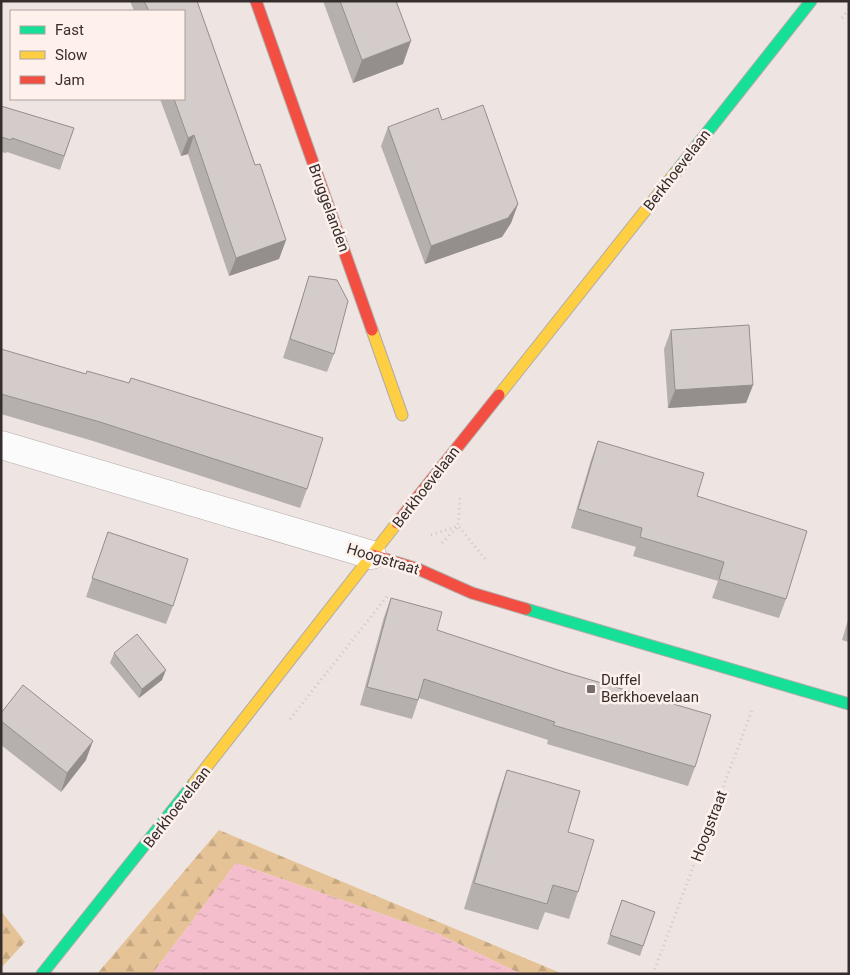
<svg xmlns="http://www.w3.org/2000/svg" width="850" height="975" viewBox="0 0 850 975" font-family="Roboto,sans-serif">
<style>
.forest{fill:url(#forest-firs)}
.water{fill:url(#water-ripples)}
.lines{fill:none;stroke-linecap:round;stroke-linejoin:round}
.street-casing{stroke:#b2aba9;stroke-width:29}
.fast-casing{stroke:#b2aba9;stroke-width:13}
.slow-casing{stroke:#b2aba9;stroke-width:13}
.jam-casing{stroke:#b2aba9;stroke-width:13}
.path{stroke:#cbc8c7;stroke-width:3;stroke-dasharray:1 4;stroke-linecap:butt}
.street{stroke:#fcfbfb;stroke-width:28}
.fast{stroke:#16e098;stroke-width:11}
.slow{stroke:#ffcf43;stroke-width:11}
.jam{stroke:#f24e42;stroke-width:11}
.wall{fill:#b5afae}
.shaded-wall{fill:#948f8d}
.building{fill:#d3ccca;stroke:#948f8d}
.poi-dot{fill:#766e6c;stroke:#fef0eb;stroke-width:2}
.labels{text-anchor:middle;stroke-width:5;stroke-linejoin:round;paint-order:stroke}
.street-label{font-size:15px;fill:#352e2c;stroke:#fef0eb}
.poi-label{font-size:15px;fill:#352e2c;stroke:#fef0eb;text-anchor:start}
</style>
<defs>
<pattern id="forest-firs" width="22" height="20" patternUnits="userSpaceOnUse" patternTransform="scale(1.25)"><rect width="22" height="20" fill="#e5c397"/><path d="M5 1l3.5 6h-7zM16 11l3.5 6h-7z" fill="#c5a882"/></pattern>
<pattern id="water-ripples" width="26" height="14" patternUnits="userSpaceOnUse" patternTransform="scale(1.25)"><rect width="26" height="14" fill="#f5becd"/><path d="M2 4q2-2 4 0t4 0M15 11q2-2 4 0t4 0" fill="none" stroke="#d3a4b0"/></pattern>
</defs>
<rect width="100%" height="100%" fill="#eee5e2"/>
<path class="forest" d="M219 830 563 974H521L436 933 236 863 152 974H97Z
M1 911 25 942 1 968Z"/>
<path class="water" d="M236 863 436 933 521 974H152Z"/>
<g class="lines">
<defs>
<path id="street" d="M1 445 372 555"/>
<path id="fast" d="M675 173 811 1
M526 609 849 704
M42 974 194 783"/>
<path id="slow" d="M372 330 402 415
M499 395 675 173
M194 783 397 523"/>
<path id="jam" d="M256 1 372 330
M397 523 499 395
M372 555 418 569 472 593 526 609"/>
</defs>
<use href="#street" class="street-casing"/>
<use href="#fast" class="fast-casing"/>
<use href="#slow" class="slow-casing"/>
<use href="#jam" class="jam-casing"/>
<path class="path" d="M842 18 849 9
M431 535 458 526 487 561
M442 543 458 526 460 498
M290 719 389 594
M653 974 752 710"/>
<use href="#street" class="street"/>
<use href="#fast" class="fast"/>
<use href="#slow" class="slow"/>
<use href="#jam" class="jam"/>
</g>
<path class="wall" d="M130 1H197L255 165 286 240 279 259 229 276 188 154 181 156 160 99H184V11H134Z
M323 1H397L403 64 353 83Z
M1 106 74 128 60 170 7 152 6 153 1 152Z
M442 120 518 204 511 223 502 237 425 264 381 146 388 127Z
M309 276 334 354 327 372 283 358 303 295Z
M671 330 753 385 746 403 668 408 664 349Z
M1 349 307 489 300 508 93 441 1 414Z
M598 441 697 496 786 599 779 618 712 598 718 581 633 556 636 547 571 528 591 460Z
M108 532 173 606 166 624 86 597Z
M391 598 437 630 695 767 688 786 547 744 548 740 419 698 412 719 360 705 384 617Z
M849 617V642L842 640Z
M114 653 162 680 139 698 110 663Z
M1 713 86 760 61 792 1 745Z
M507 770 568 832 578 892 569 919 545 912 538 930 464 909 498 796Z
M622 900 655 912 640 956 607 944Z"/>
<path class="shaded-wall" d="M411 41 403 64 353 83 362 60Z
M194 135 188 154 181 156 188 138Z
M518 204 511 223 502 237 425 264 431 246Z
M286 240 279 259 229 276 236 258Z
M753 385 746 403 668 408 675 390Z
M166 670 162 680 139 698 142 689Z
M93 741 86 760 61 792 67 773Z"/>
<path class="building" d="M144 1H197L255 165 260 164 286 240 236 258 194 135 188 138 174 99H184V11H149Z
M340 1H396L411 41 362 60Z
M483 105 518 204 508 218 431 246 388 127 438 108 442 120Z
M1 106 74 128 64 156 12 138 11 140 1 137Z
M309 276 337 280 348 301 334 354 290 339Z
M749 325 753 385 675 390 671 330Z
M1 349 86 374 87 371 129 383 131 378 323 438 307 489 100 422 1 394Z
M598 441 704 473 697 496 807 531 786 599 719 579 724 562 640 537 642 528 578 509Z
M108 532 188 559 173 606 92 578Z
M391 598 442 612 437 630 564 672 711 715 695 767 553 725 555 722 424 679 418 700 367 687Z
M137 634 166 670 142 689 114 653Z
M23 685 93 741 67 773 1 721V713Z
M507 770 580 791 568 832 594 840 578 892 553 885 547 904 474 883Z
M622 900 655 912 643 946 610 935Z"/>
<rect class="poi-dot" x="586" y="684" width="10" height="10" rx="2.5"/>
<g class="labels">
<g class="street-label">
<text transform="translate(677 170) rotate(-52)" y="5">Berkhoevelaan</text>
<text transform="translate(329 208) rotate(70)" y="5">Bruggelanden</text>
<text transform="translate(426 487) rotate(-52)" y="5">Berkhoevelaan</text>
<text transform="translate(383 559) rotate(17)" y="5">Hoogstraat</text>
<text transform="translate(177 807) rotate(-52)" y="5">Berkhoevelaan</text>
<text transform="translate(709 826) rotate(-69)" y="5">Hoogstraat</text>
</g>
<g class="poi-label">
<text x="601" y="685">Duffel<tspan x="601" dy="17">Berkhoevelaan</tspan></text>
</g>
</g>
<rect width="850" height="975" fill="none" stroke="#352e2c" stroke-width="5"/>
<rect x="10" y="10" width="175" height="90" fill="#fef0eb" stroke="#aea29f"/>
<rect x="20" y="26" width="25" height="8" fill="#16e098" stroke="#aea29f"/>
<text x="55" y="35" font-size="15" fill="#352e2c">Fast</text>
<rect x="20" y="51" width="25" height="8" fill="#ffcf43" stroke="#aea29f"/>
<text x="55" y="60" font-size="15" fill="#352e2c">Slow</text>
<rect x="20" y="76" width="25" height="8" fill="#f24e42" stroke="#aea29f"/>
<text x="55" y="85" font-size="15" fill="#352e2c">Jam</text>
</svg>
